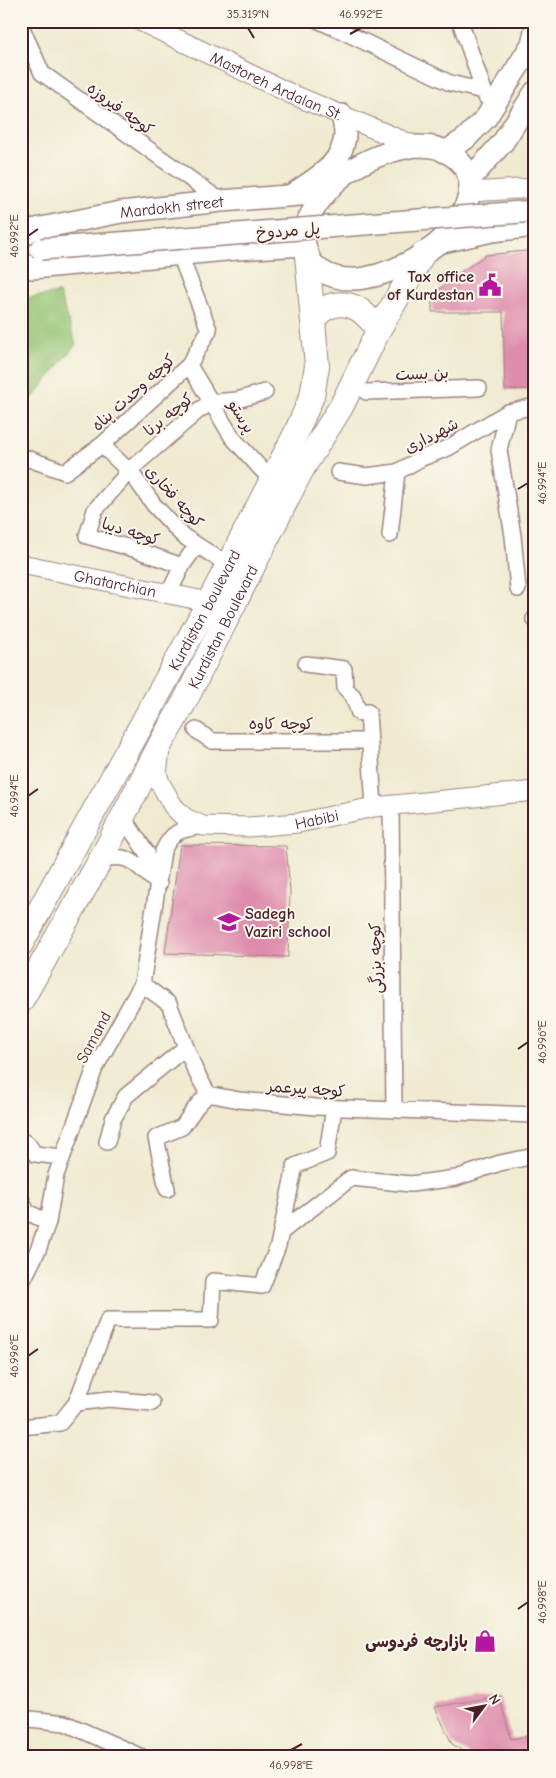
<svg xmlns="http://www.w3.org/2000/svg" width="556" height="1778" viewBox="0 0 556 1778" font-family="'Comic Neue','Playpen Sans Arabic',sans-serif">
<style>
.green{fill:#92c372;stroke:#6e714e}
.building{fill:#de8bac}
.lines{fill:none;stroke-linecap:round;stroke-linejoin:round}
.minor-casing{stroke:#9c847e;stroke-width:18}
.tertiary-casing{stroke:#9c847e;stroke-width:21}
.secondary-casing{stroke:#9c847e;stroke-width:24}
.primary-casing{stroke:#9c847e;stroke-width:26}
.minor{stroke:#fff;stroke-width:15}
.tertiary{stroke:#fff;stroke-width:19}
.secondary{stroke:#fff;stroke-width:21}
.primary{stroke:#fff;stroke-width:24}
.secondary-bridge-casing{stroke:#9c847e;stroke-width:24;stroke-linecap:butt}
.secondary-bridge{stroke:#fff;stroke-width:21}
.ticks{fill:none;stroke:#4a1f2b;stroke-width:2}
.labels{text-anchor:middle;stroke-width:4;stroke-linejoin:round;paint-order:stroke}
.street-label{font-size:16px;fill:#4a1f2b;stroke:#fbf7ec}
.poi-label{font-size:16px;font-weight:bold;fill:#4a1f2b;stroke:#fbf7ec;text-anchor:end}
.neatline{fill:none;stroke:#4a1f2b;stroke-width:2}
.ticks-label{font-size:12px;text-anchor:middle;fill:#4a1f2b}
</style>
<rect width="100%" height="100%" fill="#fbf7ec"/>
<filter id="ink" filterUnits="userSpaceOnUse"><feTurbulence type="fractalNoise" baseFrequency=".02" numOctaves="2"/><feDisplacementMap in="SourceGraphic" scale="10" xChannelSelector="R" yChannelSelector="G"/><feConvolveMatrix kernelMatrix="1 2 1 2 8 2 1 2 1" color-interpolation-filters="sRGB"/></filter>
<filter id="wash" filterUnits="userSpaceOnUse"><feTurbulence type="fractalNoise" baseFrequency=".0096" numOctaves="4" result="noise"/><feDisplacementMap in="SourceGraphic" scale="20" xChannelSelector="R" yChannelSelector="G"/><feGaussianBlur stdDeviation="1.12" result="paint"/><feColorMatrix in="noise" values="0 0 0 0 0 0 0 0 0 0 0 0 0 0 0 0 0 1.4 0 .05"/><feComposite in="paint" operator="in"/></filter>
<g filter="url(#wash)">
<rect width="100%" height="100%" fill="#efead0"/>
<path class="green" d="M59 293 76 344 32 399 21 382V299Z"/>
<g id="blocks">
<path class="building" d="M535 250V389L505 390 503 312H432V296L456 275 486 255Z
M180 845 286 846 290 891 288 957 165 953Z
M499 1696 511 1739 534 1735 535 1757H474L452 1744 435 1707Z"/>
</g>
</g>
<g filter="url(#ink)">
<use href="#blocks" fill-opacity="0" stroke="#9c847e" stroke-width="1"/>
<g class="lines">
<defs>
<path id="minor" d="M319 21 344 32 450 83 483 91
M460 21 486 97
M21 26 42 73 221 201
M189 365 232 437 271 480
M366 392 479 388
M508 412 499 450 513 536 518 589
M103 444 108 451 132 474 154 505 183 536 228 565
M21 456 65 472 103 444 189 365 209 330 180 255
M338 472 367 476 397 472 422 458 448 448 508 412 535 406
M390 535 397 472
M182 566 134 549 87 536 95 510 133 467 199 410 212 402 237 400 265 392
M169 593 182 566 197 545
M534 619H535
M306 664 344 669 345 688 353 696 359 713 368 712 374 807
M196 730 212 741H370
M391 805 394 1110
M122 816 147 853 150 867 159 884
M101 859C130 854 132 861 154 880
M142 984 169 1004 195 1070 208 1094 239 1100 316 1107 535 1115
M21 1141 27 1143 35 1154 62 1157
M107 1142 113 1119 126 1096 186 1047
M167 1189 156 1138 182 1127 196 1107 208 1094
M21 1199 27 1212 48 1222
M281 1232 351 1178 411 1184 456 1178 500 1163 535 1156
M21 1284 38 1250 48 1222 56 1175 95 1068 142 984 163 851C173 829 182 830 203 826
M76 1403 108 1320H211L213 1281 262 1286 278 1246 295 1166 327 1153 334 1108
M21 1427 60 1423 76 1403 109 1399 152 1403
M21 1718 65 1723 142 1757"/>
<g id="tertiary">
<path id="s1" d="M140 21 289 93 415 146"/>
<path d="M470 192 535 188"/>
<path id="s2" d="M21 564 209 602"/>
<path id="s3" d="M160 750 157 773 160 783 173 806 185 818 203 826 249 827 298 823 374 807 535 791"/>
</g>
<g id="secondary">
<path d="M415 146C424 146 434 146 442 150 478 166 476 197 454 224 449 231 443 239 437 244 415 261 392 273 365 278 333 283 300 269 305 232 306 216 325 192 337 181 359 161 387 151 415 146Z"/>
<path d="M445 152 465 139 486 118 532 44 535 31"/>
<path d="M470 179 503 142 535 92"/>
<path d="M293 194C315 179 344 164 345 134 345 128 343 121 342 115"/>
<path id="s4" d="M21 237 31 230 121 212 221 201 326 193"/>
<path d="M438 243 492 231 535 226"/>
<path d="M21 263 32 268 237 249 305 245"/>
</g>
<g id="primary">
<path d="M314 321C321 304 343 300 358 309 366 314 372 322 379 329"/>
<path id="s5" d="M21 944 209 602 296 433 312 396 317 366 307 255"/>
<path id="s6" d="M21 1001 101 859 161 743 184 703 302 469 341 407 379 329 423 254"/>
</g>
</defs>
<use href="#minor" class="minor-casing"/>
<use href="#tertiary" class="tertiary-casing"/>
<use href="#secondary" class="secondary-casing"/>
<use href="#primary" class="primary-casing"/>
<use href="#minor" class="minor"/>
<use href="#tertiary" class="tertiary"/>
<use href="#secondary" class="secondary"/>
<use href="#primary" class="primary"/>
<defs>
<path id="secondary-bridge" d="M41 249 535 211"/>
</defs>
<use href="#secondary-bridge" class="secondary-bridge-casing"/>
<use href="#secondary-bridge" class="secondary-bridge"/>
</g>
</g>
<path class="ticks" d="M248 28 254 38M350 34 361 28M28 236 38 229M518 489 528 483M28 796 38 789M518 1049 528 1042M28 1356 38 1349M518 1609 528 1602M291 1750 302 1744"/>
<defs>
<symbol id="civic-bare" viewBox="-9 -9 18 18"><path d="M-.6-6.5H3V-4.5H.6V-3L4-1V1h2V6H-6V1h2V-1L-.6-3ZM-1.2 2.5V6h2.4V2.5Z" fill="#b5179e" stroke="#fbf7ec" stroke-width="2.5" paint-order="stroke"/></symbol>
<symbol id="school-bare" viewBox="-9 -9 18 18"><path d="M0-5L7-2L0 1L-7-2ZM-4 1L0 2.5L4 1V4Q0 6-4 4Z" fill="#b5179e" stroke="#fbf7ec" stroke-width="2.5" paint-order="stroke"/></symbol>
<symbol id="shop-bare" viewBox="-9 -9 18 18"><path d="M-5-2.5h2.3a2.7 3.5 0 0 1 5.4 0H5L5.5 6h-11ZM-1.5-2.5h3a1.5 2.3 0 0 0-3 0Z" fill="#b5179e" stroke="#fbf7ec" stroke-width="2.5" paint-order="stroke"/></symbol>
</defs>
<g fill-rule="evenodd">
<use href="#civic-bare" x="474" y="269" width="32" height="32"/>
<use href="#school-bare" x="213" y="906" width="32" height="32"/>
<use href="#shop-bare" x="469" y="1625" width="32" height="32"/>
</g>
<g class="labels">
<g class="street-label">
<text dy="6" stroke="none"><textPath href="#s1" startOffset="151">Mastoreh Ardalan St.</textPath></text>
<text transform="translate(121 108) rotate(36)" y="6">کوچه فیروزه</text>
<text dy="6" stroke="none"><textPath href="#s4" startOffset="155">Mardokh street</textPath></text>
<text transform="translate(288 230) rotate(-4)" y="6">پل مردوخ</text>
<text transform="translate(422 373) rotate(-2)" y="6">بن بست</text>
<text transform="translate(133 392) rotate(-42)" y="6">کوچه وحدت پناه</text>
<text transform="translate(168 414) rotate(-39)" y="6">کوچه برنا</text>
<text transform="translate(242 416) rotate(58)" y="6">پرستو</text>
<text transform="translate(431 435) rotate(-27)" y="6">شهرداری</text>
<text transform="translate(175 496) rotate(48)" y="6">کوچه فخاری</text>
<text transform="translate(131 531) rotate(17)" y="6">کوچه دیبا</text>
<text dy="6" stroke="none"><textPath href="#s2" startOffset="96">Ghatarchian</textPath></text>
<text dy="6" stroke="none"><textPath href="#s5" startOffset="381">Kurdistan boulevard</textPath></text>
<text dy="6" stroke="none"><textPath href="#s6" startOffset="425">Kurdistan Boulevard</textPath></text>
<text x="281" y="729">کوچه کاوه</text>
<text dy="6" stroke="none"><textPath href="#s3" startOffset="211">Habibi</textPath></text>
<text transform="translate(375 958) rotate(-91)" y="6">کوچه بزرگی</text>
<text transform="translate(93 1037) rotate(-62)" y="6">Samand</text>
<text transform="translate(306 1088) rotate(4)" y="6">کوچه پیرعمر</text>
</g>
<g class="poi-label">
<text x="474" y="282">Tax office<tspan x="474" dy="18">of Kurdestan</tspan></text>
<text x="245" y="919" text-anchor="start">Sadegh<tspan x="245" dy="18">Vaziri school</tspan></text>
<text x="468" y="1647">بازارچه فردوسی</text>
</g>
</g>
<rect width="556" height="1778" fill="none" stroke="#fbf7ec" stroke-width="55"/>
<g transform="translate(484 1706) rotate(58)" stroke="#fbf7ec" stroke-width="4" paint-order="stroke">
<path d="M0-4L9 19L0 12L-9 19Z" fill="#4a1f2b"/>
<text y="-8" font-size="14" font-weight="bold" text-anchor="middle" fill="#4a1f2b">N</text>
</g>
<rect x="28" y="28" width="500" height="1722" class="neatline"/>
<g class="ticks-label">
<text x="248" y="18">35.319°N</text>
<text x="361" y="18">46.992°E</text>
<text transform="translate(14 236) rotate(-90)" y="4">46.992°E</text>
<text transform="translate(542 483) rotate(-90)" y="4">46.994°E</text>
<text transform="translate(14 796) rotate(-90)" y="4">46.994°E</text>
<text transform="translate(542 1042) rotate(-90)" y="4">46.996°E</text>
<text transform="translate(14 1356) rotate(-90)" y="4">46.996°E</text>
<text transform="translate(542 1602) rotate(-90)" y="4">46.998°E</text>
<text x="291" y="1769">46.998°E</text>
</g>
</svg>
